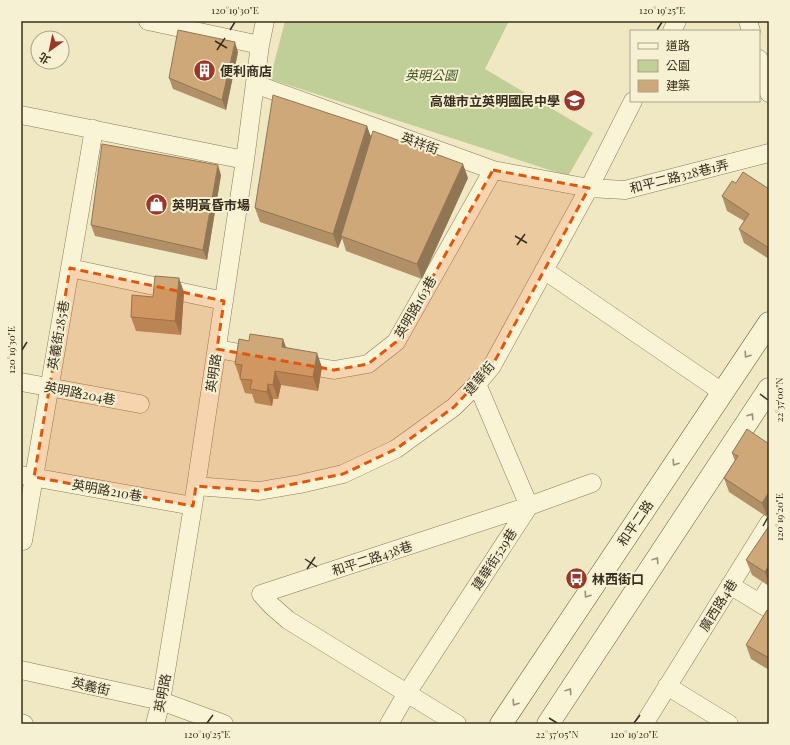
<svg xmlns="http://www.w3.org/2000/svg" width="790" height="745" viewBox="0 0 790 745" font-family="'Playfair Display','Noto Sans TC',serif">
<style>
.green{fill:#c0ce97}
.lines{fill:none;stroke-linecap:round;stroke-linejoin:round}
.street-casing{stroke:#8a7a5a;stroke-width:19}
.secondary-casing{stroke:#6c5b3d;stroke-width:23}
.street{stroke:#faf4d7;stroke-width:18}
.secondary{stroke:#faf4d7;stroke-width:22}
.wall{fill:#b19067}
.shaded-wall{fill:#907654}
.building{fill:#cea878;stroke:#907654}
.oneway{stroke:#9a927a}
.marked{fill:#df570d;fill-opacity:0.2;stroke:#df570d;stroke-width:3;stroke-dasharray:8 5;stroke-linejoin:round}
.ticks{fill:none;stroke:#3a2f1e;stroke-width:1.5}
.labels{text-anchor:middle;stroke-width:4;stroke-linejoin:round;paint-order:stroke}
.poi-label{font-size:13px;font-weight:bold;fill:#3a2f1e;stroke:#f6f1d3;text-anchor:start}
.park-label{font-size:13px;font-style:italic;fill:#435624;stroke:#f6f1d3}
.street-label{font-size:13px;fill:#3a2f1e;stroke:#f6f1d3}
.neatline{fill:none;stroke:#3a2f1e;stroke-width:1.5}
.ticks-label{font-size:10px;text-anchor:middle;fill:#3a2f1e}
</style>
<rect width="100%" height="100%" fill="#efe8c3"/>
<path class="green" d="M285 21H509L485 69 593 133 568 176 270 79Z"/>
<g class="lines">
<defs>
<path id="street" d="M148 21 260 45
M748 21 751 31
M672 31 677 21
M759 59 769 93
M255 84 493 170 589 188 625 190 769 153
M21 115 245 160
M70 268 224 301
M544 270 722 392
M217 349 262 357
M299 364 334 370 368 364 396 342 493 170
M21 382 140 404
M21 475 193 506
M196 486 259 491 300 484 343 474 396 449 454 407 477 384 492 366 589 188 633 101
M23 541 94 129
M730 585 769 609
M760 603 769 588
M21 670 161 701 224 724
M667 686 729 724
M21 723 24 724
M155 724 161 701 193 506 245 160 260 45 265 21
M389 724 407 693 529 506 477 384
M457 724 288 620 272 606 261 594 529 506 592 483
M644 724 769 523"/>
<path id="secondary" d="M501 724 769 323
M548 724 769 389"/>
</defs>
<use href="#street" class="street-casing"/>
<use href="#secondary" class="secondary-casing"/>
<use href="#street" class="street"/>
<use href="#secondary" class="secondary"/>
</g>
<path class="wall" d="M238 52 226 110 173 89 169 78Z
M367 126 371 138 468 178 422 279 346 251 342 238 338 248 260 222 255 208Z
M221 175 207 260 95 236 91 225Z
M736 183 769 189V259L744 243 739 229 744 221 727 211 722 196Z
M184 292 181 335 136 331 131 317 153 297Z
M283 339 286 347 322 367 318 391 281 385 278 399H273L272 406 255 403 252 394 245 393 235 364 249 341Z
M747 429 767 517 729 492 724 478 735 461 732 453Z
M769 526V586L752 575 746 560Z
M769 611V670L751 659 746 645Z"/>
<path class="shaded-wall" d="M235 42 238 52 226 110 222 100Z
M367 126 372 140 341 236 342 238 338 248 333 234Z
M463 164 468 178 422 279 417 264Z
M218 165 221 175 207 260 203 250Z
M179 278 184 292 181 335 175 321Z
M283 339 288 354 282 347Z
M317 353 322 367 318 391 313 377Z
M275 371 281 385 278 399 273 385Z
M268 384 273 399 272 406 267 392Z
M769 492V514L767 517 762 503Z
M769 565V584L765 572Z"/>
<path class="building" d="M178 30 235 42 222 100 169 78Z
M273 95 367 126 333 234 255 208Z
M373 131 463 164 417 264 341 236Z
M102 144 218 165 203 250 91 225Z
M743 172 769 189V248L739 229 749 214 722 196 732 181 736 183Z
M155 276 179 278 175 321 131 317 132 295 153 297Z
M250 334 283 339 282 347 317 353 313 377 275 371 273 385 268 384 267 392 250 389 252 380 240 379 242 365 235 364 239 339 249 341Z
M747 429 769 444V492L762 503 724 478 738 456 732 453Z
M769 526V565L765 572 746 560Z
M767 610 769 611V658L746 645Z"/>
<defs><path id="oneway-chevron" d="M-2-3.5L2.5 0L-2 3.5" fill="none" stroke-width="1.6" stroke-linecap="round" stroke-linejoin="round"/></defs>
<g class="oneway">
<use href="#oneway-chevron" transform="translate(747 355) rotate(124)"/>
<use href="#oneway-chevron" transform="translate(751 416) rotate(-57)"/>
<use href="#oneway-chevron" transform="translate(675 463) rotate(124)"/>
<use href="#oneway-chevron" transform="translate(656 560) rotate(-56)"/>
<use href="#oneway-chevron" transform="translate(587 595) rotate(124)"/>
<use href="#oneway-chevron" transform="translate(569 691) rotate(-56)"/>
<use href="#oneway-chevron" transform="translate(515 703) rotate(124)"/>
</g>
<path class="marked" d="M493 170 589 188 492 366 454 407 396 449 343 474 259 491 196 486 193 506 34 477 70 268 224 301 217 349 334 370 368 364 396 342Z"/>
<path class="ticks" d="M230 30 235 22M657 30 662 22M215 41 227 48M217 50 225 38M515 236 527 243M517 245 525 234M22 350 27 342M760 394 768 400M763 526 768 517M305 559 317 567M307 569 315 557M549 718 557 723M207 723 213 715M634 723 640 715"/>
<defs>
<symbol id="building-disc" viewBox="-11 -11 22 22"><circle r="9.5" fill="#9a3728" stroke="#f6f1d3"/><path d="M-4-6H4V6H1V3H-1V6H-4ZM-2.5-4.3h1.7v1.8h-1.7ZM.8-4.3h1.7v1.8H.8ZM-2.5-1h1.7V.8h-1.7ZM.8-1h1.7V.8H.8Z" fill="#fff"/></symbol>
<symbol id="school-disc" viewBox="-11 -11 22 22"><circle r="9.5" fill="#9a3728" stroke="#f6f1d3"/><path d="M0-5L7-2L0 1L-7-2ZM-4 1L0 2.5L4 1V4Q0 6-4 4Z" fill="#fff"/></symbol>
<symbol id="shop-disc" viewBox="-11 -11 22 22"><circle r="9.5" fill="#9a3728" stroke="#f6f1d3"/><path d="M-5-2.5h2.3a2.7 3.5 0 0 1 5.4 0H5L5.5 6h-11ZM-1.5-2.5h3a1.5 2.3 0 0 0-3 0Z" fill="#fff"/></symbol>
<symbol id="bus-disc" viewBox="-11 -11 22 22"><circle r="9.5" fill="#9a3728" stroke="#f6f1d3"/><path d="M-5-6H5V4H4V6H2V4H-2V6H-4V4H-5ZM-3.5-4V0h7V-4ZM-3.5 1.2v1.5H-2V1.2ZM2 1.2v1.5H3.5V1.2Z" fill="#fff"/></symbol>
</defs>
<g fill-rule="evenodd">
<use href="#building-disc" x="192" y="58" width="25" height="25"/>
<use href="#school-disc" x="562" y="88" width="25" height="25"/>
<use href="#shop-disc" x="144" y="192" width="25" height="25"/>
<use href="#bus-disc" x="564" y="566" width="25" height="25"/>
</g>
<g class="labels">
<g class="poi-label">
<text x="220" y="76">便利商店</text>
<text x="560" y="106" text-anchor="end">高雄市立英明國民中學</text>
<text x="172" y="210">英明黃昏市場</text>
<text x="592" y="584">林西街口</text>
</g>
<g class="park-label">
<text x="431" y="80">英明公園</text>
</g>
<g class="street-label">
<text transform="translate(420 143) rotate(20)" y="5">英祥街</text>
<text transform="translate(679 176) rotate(-14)" y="5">和平二路328巷1弄</text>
<text transform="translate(415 307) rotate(-60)" y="5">英明路163巷</text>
<text transform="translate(58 335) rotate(-80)" y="5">英義街285巷</text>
<text transform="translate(213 373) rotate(-81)" y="5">英明路</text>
<text transform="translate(479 378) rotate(-50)" y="5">建華街</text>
<text transform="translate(80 393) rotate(11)" y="5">英明路204巷</text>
<text transform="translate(107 490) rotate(10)" y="5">英明路210巷</text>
<text transform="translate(635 523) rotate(-56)" y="5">和平二路</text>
<text transform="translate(372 558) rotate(-18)" y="5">和平二路438巷</text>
<text transform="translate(494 559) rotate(-57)" y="5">建華街529巷</text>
<text transform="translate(718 605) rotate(-58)" y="5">廣西路4巷</text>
<text transform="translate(91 686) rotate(13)" y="5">英義街</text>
<text transform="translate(162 693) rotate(-79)" y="5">英明路</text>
</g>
</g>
<rect width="790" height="745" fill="none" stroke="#f6f1d3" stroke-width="44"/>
<rect x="630" y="30" width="130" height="72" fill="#f6f1d3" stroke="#aba38b"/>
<rect x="638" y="43" width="20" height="6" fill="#faf4d7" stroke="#aba38b"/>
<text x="666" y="50" font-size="12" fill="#3a2f1e">道路</text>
<rect x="638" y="60" width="20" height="12" fill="#c0ce97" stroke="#aba38b"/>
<text x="666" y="70" font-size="12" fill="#3a2f1e">公園</text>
<rect x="638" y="80" width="20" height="12" fill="#cea878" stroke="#aba38b"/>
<text x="666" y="90" font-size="12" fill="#3a2f1e">建築</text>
<g transform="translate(50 50) rotate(213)"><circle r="19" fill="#f6f1d3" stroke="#aba38b"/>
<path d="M0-3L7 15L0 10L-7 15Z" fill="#9a3728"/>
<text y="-6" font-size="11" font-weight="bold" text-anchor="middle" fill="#3a2f1e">北</text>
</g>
<rect x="22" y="22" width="746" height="701" class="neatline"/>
<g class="ticks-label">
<text x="235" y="14">120°19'30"E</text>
<text x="662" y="14">120°19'25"E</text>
<text transform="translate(11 350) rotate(-90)" y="4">120°19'30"E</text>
<text transform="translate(779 400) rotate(-90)" y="4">22°37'00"N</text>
<text transform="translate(779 517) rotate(-90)" y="4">120°19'20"E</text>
<text x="207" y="738">120°19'25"E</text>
<text x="557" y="738">22°37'05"N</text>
<text x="634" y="738">120°19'20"E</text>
</g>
</svg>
